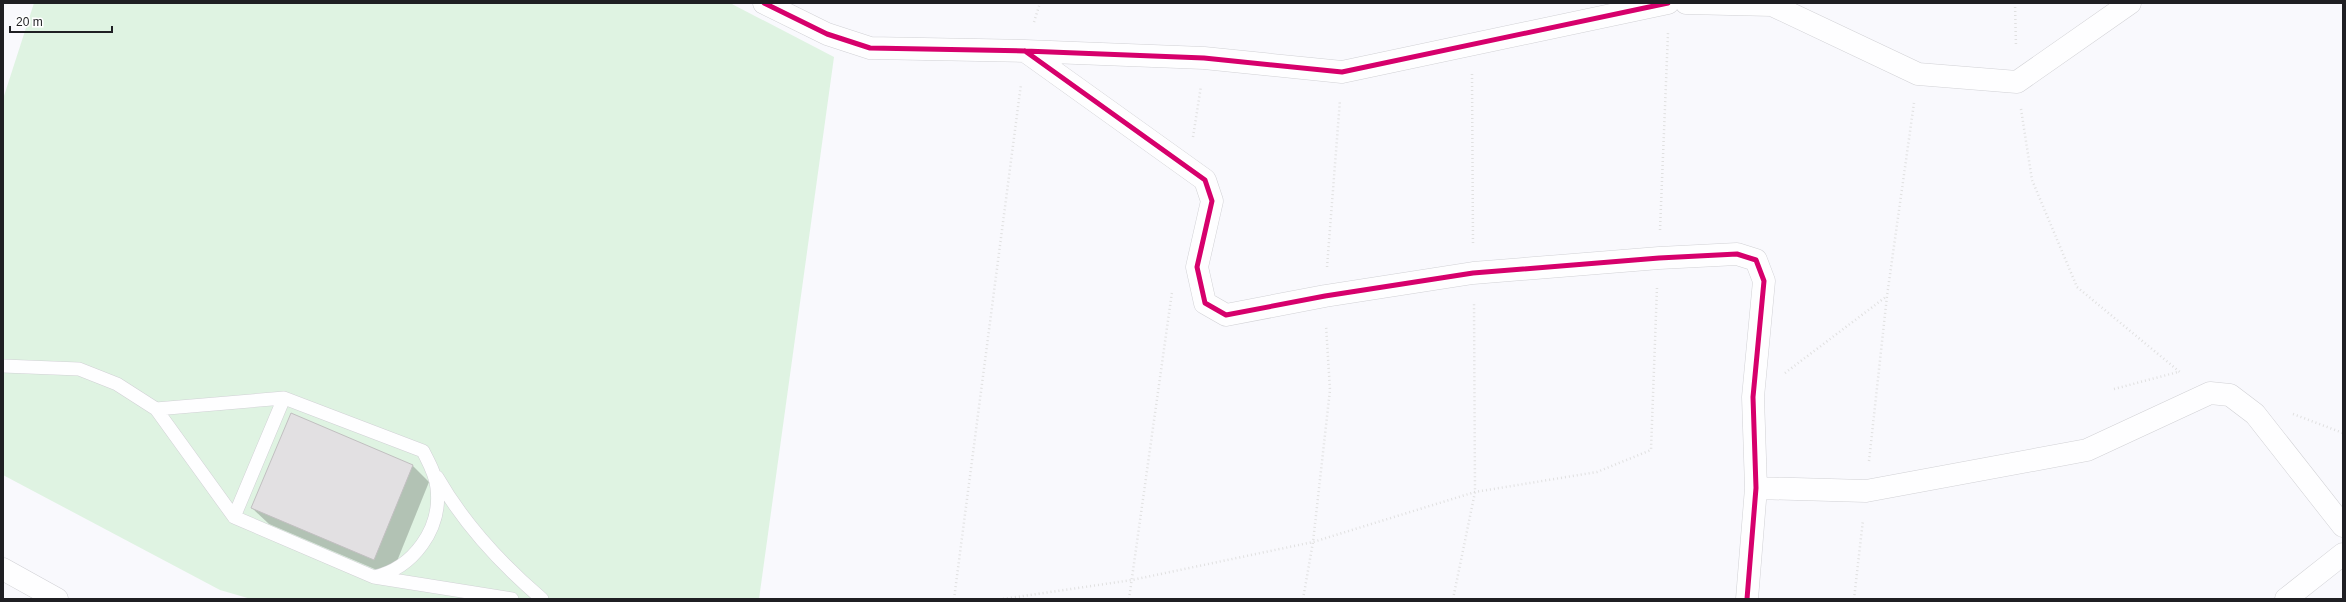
<svg xmlns="http://www.w3.org/2000/svg" width="2346" height="602" viewBox="0 0 2346 602" font-family="Arial,sans-serif">
<style>
.green{fill:#dff3e2}
.shadow{fill:#0003}
.building{fill:#e2e0e2;stroke:#c1bfc0}
.lines{fill:none;stroke-linecap:round;stroke-linejoin:round}
.service-casing{stroke:#d1d1d5;stroke-width:14}
.minor-casing{stroke:#d1d1d5;stroke-width:23}
.path{stroke:#e0e0e0;stroke-width:2.5;stroke-dasharray:1 3;stroke-linecap:butt}
.service{stroke:#fefeff;stroke-width:13}
.minor{stroke:#fefeff;stroke-width:22}
.cycleway-casing{stroke:#fff;stroke-width:8}
.cycleway{stroke:#d6006c;stroke-width:5}
</style>
<rect width="100%" height="100%" fill="#f9f9fd"/>
<path class="green" d="M34 3H730L834 57 759 599H251L220 590 3 475V99Z"/>
<path class="shadow" d="M413 466 429 482 391 576 269 524 252 508Z"/>
<path class="building" d="M291 413 413 465 374 560 251 508Z"/>
<g class="lines">
<defs>
<path id="service" d="M3 366 79 369 117 384 156 409
M437 477C464 524 501 564 542 599
M234 517 156 409 284 398
M374 577C413 568 442 529 437 488 436 475 429 463 423 451L284 398 234 517 374 577 512 599"/>
<path id="minor" d="M764 3 827 34 870 48 1025 51 1204 58 1342 72 1668 3
M1686 3 1772 5 1918 74 2017 82 2130 3
M1025 51 1205 180 1212 201 1197 267 1205 303 1226 315 1325 296 1473 273 1659 258 1737 254 1756 260 1764 281 1753 397 1756 488 1747 599
M1756 488 1866 491 2087 450 2210 393 2230 395 2255 414 2343 526
M3 569 57 599
M2286 599 2343 554"/>
</defs>
<use href="#service" class="service-casing"/>
<use href="#minor" class="minor-casing"/>
<path class="path" d="M2015 3 2016 47
M1034 22 1040 3
M1472 74 1473 245
M2021 109 2032 180 2077 287 2181 373
M1193 137 1201 86
M1660 230 1668 33
M1327 267 1340 100
M1785 373 1887 296
M2114 389 2178 372
M2293 414 2343 433
M1869 461 1887 296 1914 103
M954 599 1021 84
M1003 599 1132 580 1313 542 1475 492 1597 472 1651 450 1657 287
M1129 599 1172 292
M1303 599 1313 542 1330 390 1326 325
M1453 599 1475 492 1474 302
M1854 599 1863 520"/>
<use href="#service" class="service"/>
<use href="#minor" class="minor"/>
<defs>
<path id="cycleway" d="M764 3 827 34 870 48 1025 51 1204 58 1342 72 1668 3
M1025 51 1205 180 1212 201 1197 267 1205 303 1226 315 1325 296 1473 273 1659 258 1737 254 1756 260 1764 281 1753 397 1756 488 1747 599"/>
</defs>
<use href="#cycleway" class="cycleway-casing"/>
<use href="#cycleway" class="cycleway"/>
</g>
<rect width="2346" height="602" fill="none" stroke="#1f1f23" stroke-width="8"/>
<path d="M10 26v6h102v-6" fill="none" stroke="#1f1f23" stroke-width="2"/>
<text x="16" y="26" font-size="12" fill="#1f1f23" stroke="#ffffff" stroke-width="3" paint-order="stroke">20 m</text>
</svg>
